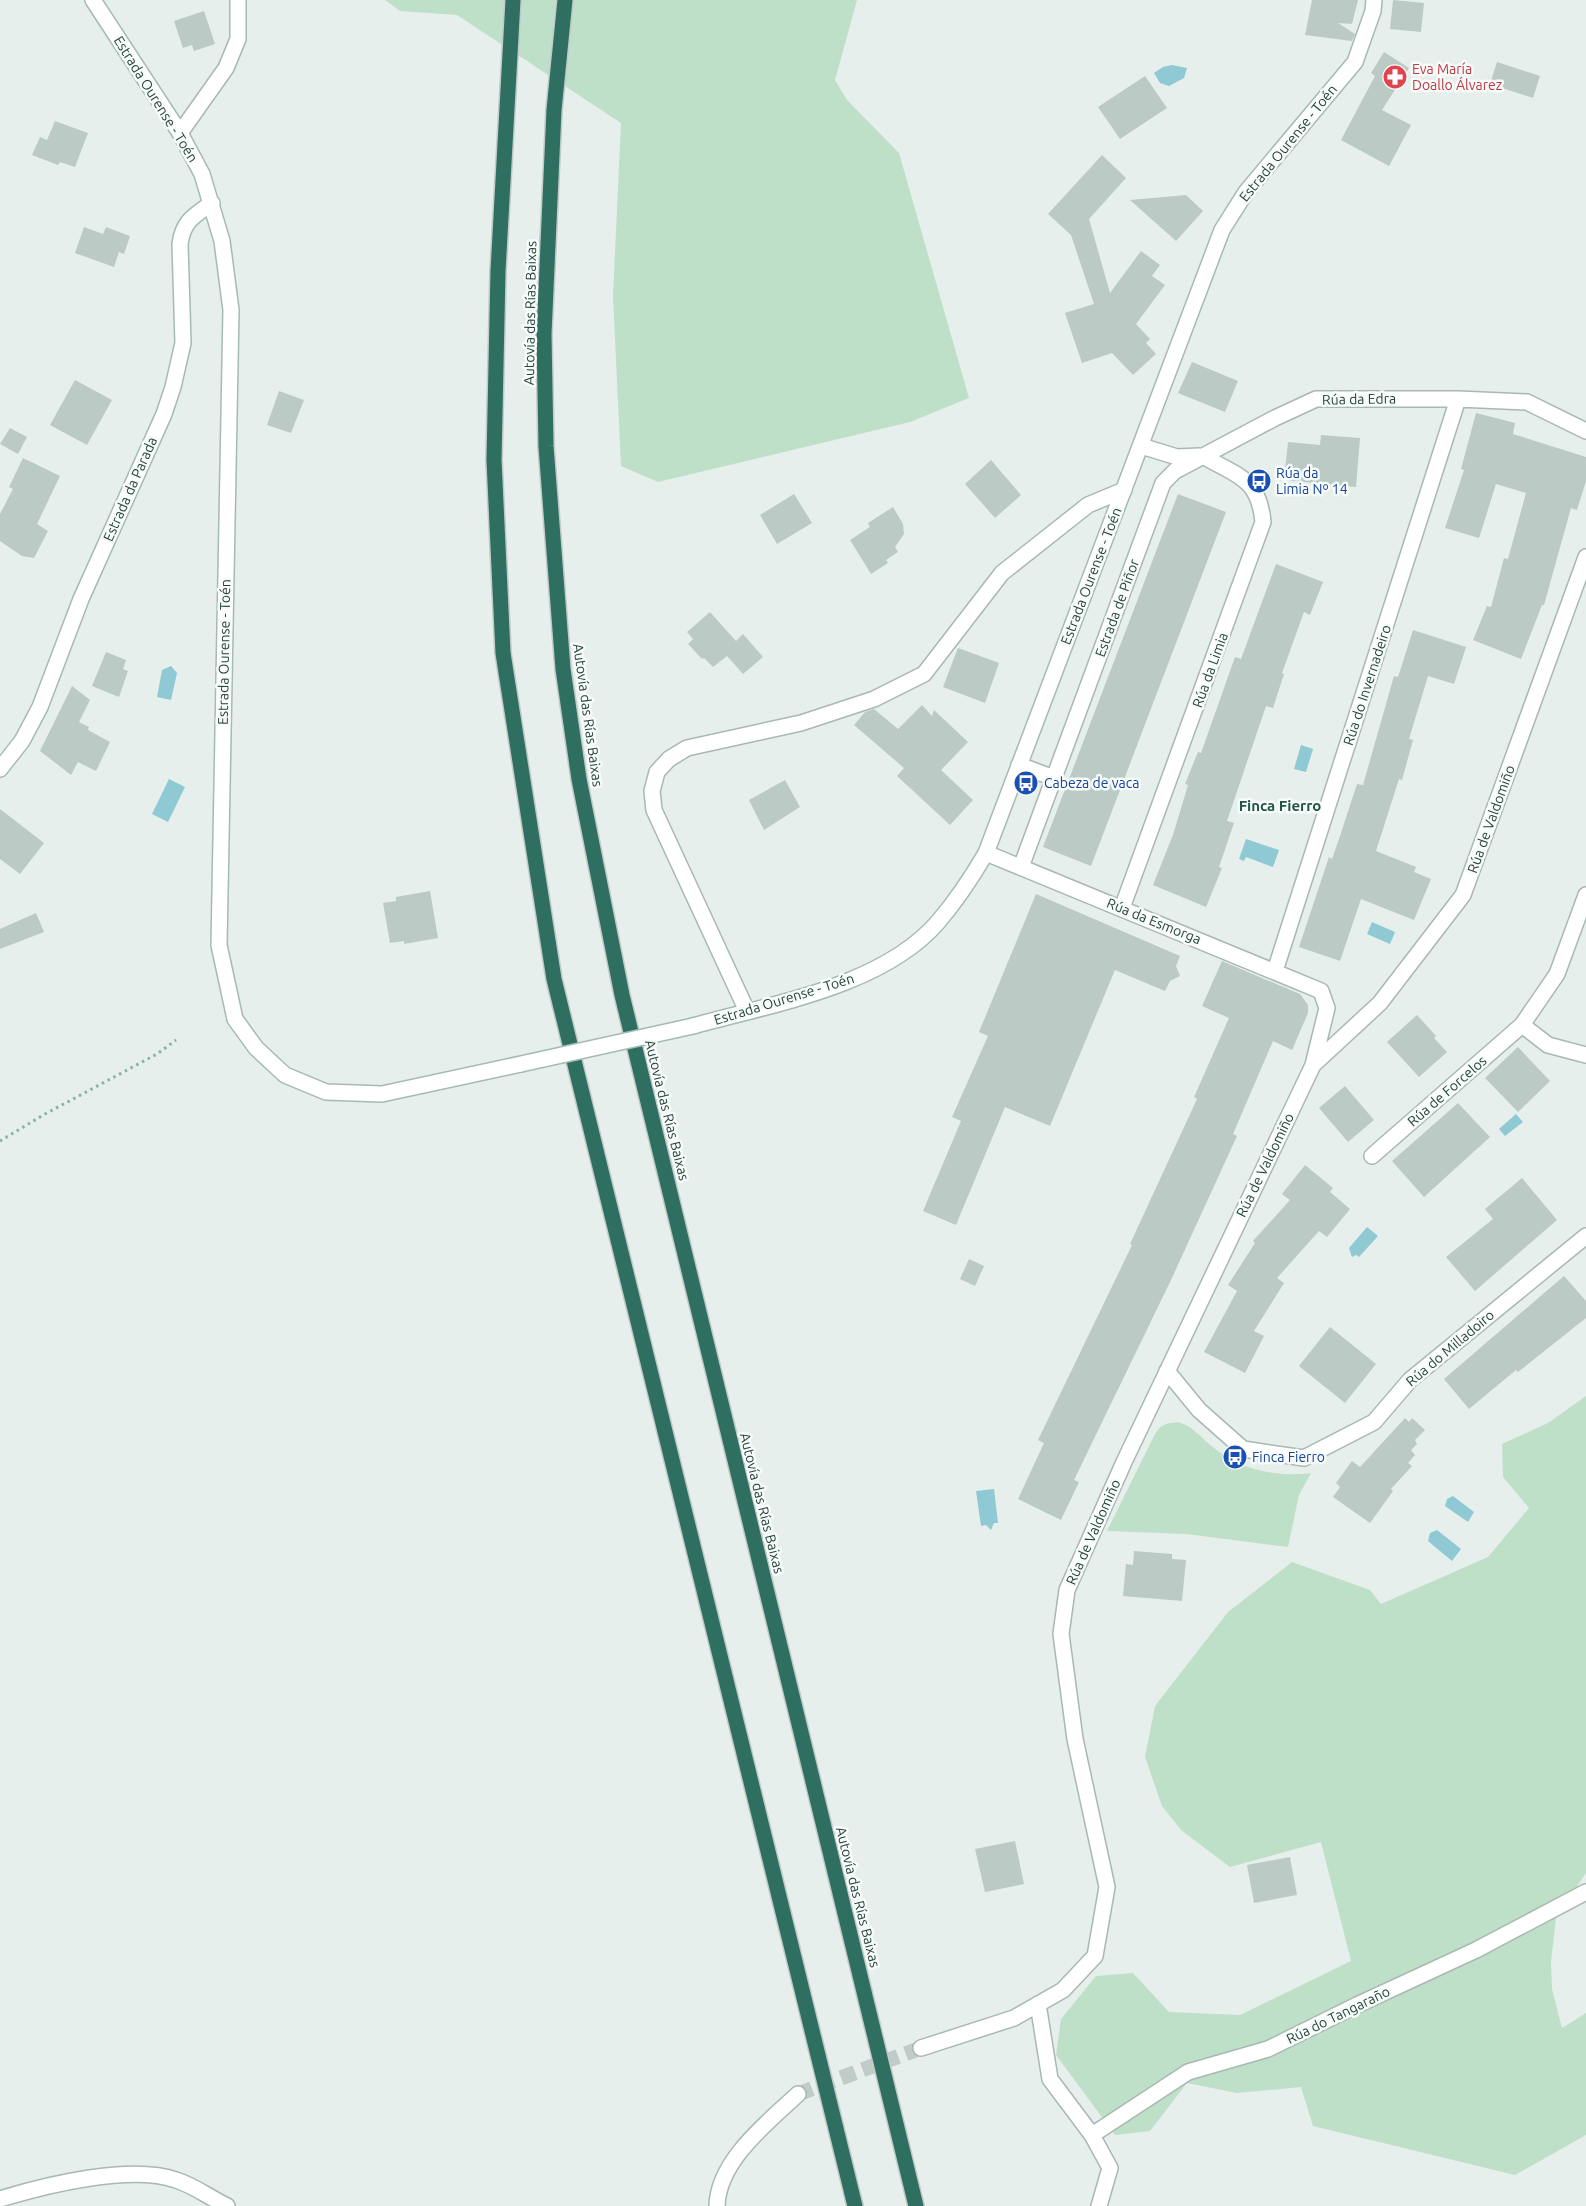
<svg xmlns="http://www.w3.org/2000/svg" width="1586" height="2206" viewBox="0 0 1586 2206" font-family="Ubuntu,sans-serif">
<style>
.green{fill:#bfe0c8}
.water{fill:#8ec9d4}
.building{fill:#bbcac4}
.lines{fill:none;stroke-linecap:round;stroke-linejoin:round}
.street-tunnel{stroke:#bfccc8;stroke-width:15;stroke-dasharray:15 8;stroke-linecap:butt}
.street-casing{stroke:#a8b8b2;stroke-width:18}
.secondary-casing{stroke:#a4bbb3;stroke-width:18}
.highway-casing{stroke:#c2cac8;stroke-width:18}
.path{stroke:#86b3a5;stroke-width:3;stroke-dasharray:2.5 4;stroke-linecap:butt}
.street{stroke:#fff;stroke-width:15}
.secondary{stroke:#fff;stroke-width:15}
.highway{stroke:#2f6f62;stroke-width:15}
.secondary-bridge-casing{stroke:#a4bbb3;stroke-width:18;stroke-linecap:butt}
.secondary-bridge{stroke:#fff;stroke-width:15}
.labels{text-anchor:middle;stroke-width:5;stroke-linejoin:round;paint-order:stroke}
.health-label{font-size:14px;fill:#be3a42;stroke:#f7fbf9;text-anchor:start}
.street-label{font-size:14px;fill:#24423a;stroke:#f7fbf9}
.transit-label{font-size:14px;fill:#164399;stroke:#f7fbf9;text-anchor:start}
.neighbourhood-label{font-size:15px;font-weight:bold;fill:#1f5548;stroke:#f7fbf9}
</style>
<rect width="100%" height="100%" fill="#e6efeb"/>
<path class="green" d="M385 0H857L835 80 847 100 899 153 969 398 910 422 658 482 621 466 613 296 621 123 457 15 400 11Z
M1586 1396V1873L1556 1918 1551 1961 1552 1989 1562 2028 1586 2013V2135L1515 2175 1313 2126 1301 2087 1237 2093 1187 2083 1150 2131 1115 2135 1056 2055 1061 2019 1096 1976 1133 1973 1169 2012 1240 2015 1351 1961 1321 1842 1230 1867 1181 1830 1162 1806 1145 1757 1155 1706 1228 1612 1292 1562 1370 1590 1381 1604 1488 1557 1529 1508 1503 1477 1502 1444 1548 1423Z
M1178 1422C1192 1426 1199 1435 1209 1444 1238 1469 1275 1478 1311 1473L1299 1495 1288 1547 1186 1534 1107 1531 1155 1434C1161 1424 1167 1423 1178 1422Z"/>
<path class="water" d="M1172 65 1187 68 1184 78 1169 86 1160 83 1154 73 1163 67Z
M171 666 177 673 171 700 157 697 162 670Z
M1301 745 1313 749 1306 772 1294 769Z
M169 779 185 787 168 822 152 814Z
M1246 839 1279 850 1273 867 1246 857 1244 861 1239 859Z
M1372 922 1395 932 1390 944 1367 934Z
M1516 1114 1523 1122 1505 1136 1499 1129Z
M1367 1227 1378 1236 1359 1257 1356 1255 1352 1257 1349 1248Z
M994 1489 998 1523H994L991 1530 986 1525 981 1526 976 1491Z
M1453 1496 1474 1512 1468 1522 1445 1506 1447 1499Z
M1437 1530 1461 1549 1452 1561 1428 1541 1430 1533Z"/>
<path class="building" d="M1312 0H1358L1352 24 1338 23 1355 34 1352 41 1305 35Z
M1393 0 1424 3 1421 32 1390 29Z
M204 11 215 44 194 51 192 45 183 48 174 21Z
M1384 52 1409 68 1382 110 1411 125 1389 166 1341 140 1375 76 1371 73Z
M1497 62 1540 76 1533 98 1490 84Z
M1145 76 1167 108 1120 139 1098 107Z
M55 121 88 133 75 167 60 162 58 165 32 155 40 137 47 140Z
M1102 155 1126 178 1089 219 1110 293 1141 251 1160 265 1152 276 1165 285 1136 324 1150 339 1146 343 1156 354 1133 375 1112 353 1082 363 1065 313 1094 304 1071 235 1048 214Z
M1186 195 1203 211 1176 241 1130 200Z
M84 227 103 234 106 227 130 236 124 254 119 252 114 267 75 253Z
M1192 362 1238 381 1225 412 1178 393Z
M75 380 112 400 87 445 50 425Z
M279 391 304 400 291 433 267 425Z
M1476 413 1515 423 1513 434 1586 457V481L1577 510 1571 508 1544 605H1542L1521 659 1473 640 1487 606 1491 607 1504 558 1508 559 1526 493 1496 484 1479 538 1445 528 1464 470 1461 469Z
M10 428 27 437 18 454 0 444Z
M1321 435 1360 438 1356 487 1284 480 1288 442 1320 445Z
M23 458 60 476 37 524 48 531 34 558 22 556 0 541V514L13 489 9 487Z
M991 460 1021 495 995 518 965 484Z
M794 494 812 523 777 544 760 515Z
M1178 494 1226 512 1091 866 1043 847Z
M893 507 903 524 904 534 895 547 898 552 886 560 888 563 871 574 850 540 870 527 868 523Z
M1276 564 1323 582 1310 615 1304 612 1282 673 1284 674 1273 708 1266 706 1227 821 1234 823 1219 867 1222 868 1206 907 1153 885 1173 835 1188 785 1185 784 1198 752 1201 753 1235 657 1241 659Z
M710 612 736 641 743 634 763 657 743 674 727 656 713 667 704 658 702 659 688 644 693 639 687 632Z
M1413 630 1466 647 1454 684 1428 676 1409 739 1413 740 1402 780 1399 779 1376 851 1416 867 1414 872 1431 879 1414 920 1361 899 1340 961 1299 947 1329 857 1332 859 1339 839 1357 784 1363 785 1394 676 1398 677Z
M958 648 999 663 985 703 943 687Z
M106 652 126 660 123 669 128 671 119 697 92 686Z
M72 686 90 700 79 722 89 727 88 730 110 742 96 771 78 762 71 775 40 751Z
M922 705 932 716 934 710 968 742 941 770 973 800 950 825 897 776 904 768 854 725 865 712 874 709 898 729Z
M785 780 800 807 764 830 749 800Z
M0 809 44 843 20 874 0 859Z
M430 891 438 938 404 944V941L390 943 383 903 396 901V897Z
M1036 894 1180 956 1176 966 1180 976 1170 981 1165 991 1115 970 1050 1126 1005 1107 956 1225 923 1211 961 1121 952 1117 988 1036 979 1032Z
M36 913 44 932 0 949V929Z
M1222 961 1300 994 1308 1005V1013L1292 1050 1273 1041 1233 1134 1237 1136 1171 1280 1074 1480 1079 1482 1061 1520 1018 1499 1044 1443 1038 1440 1132 1245 1130 1244 1197 1099 1194 1097 1229 1018 1202 1006Z
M1417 1015 1436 1036 1434 1038 1447 1052 1419 1077 1387 1042Z
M1518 1047 1550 1081 1518 1112 1485 1078Z
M1345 1086 1374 1120 1348 1142 1319 1108Z
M1458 1103 1490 1137 1424 1197 1392 1161Z
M1305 1165 1333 1188 1330 1192 1350 1209 1327 1237 1319 1231 1277 1278 1284 1283 1254 1331 1264 1336 1245 1373 1204 1352 1237 1291 1228 1285 1255 1243 1253 1241 1290 1200 1282 1194Z
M1522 1178 1557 1220 1475 1291 1446 1257 1493 1219 1485 1209Z
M969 1259 984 1266 975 1286 960 1279Z
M1564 1276 1586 1301V1318L1518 1372 1516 1370 1469 1409 1444 1379Z
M1330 1327 1376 1364 1345 1403 1299 1366Z
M1405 1418 1409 1422 1412 1418 1425 1430 1415 1440 1417 1444 1411 1450 1415 1455 1408 1463 1412 1466 1391 1489 1393 1491 1370 1523 1333 1497 1340 1487 1336 1483 1352 1461 1360 1467Z
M1134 1551 1172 1554V1559L1186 1560 1182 1601 1123 1596 1126 1564 1133 1565Z
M1015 1841 1024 1884 985 1892 975 1849Z
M1290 1857 1297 1895 1254 1903 1247 1865Z"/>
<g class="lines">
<path class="street-tunnel" d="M798 2094 921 2048"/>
<defs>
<path id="street" d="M180 133 226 68 238 39V0
M1141 446 1177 457 1199 456
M1019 765 1054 778
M1021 867 1163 483 1175 471 1275 418 1316 399H1458L1527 402 1586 431
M1122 908 1263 522C1259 478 1237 476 1203 456
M1275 971 1458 399
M747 1011 654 810 652 791 657 772 669 759 687 748 801 723 874 699 924 674 1002 573 1088 505 1124 490
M1522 1025 1548 1045 1586 1055
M1313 1065 1380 1003 1463 895 1586 557
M1372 1156 1522 1025 1557 974 1586 895
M1167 1371 1199 1410 1243 1449 1304 1458 1374 1422 1410 1380 1586 1236
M1038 2004 1050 2079 1092 2135 1110 2168 1099 2206
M921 2048 1014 2018 1063 1990 1095 1956 1107 1887 1075 1739 1061 1634 1067 1590 1124 1462 1313 1065 1327 1008 1321 991 986 853
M1092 2135 1188 2072 1268 2049 1357 2005 1476 1950 1586 1892
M0 2199C46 2185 131 2164 176 2180 195 2186 210 2198 227 2206
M717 2206C718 2161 767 2123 798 2094"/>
<path id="secondary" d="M93 0 180 133 202 174 222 241 231 310 219 945 235 1019 256 1048 285 1075 326 1092 382 1094 521 1064
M0 769 22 741 40 707 81 599 164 414 173 387 183 343 180 244C183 221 194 216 212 203
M693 1026C772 1004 883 986 938 922 956 901 972 877 986 853L1222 230 1246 192 1355 62 1373 11 1374 0"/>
<path id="highway" d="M513 0 498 271 494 460 503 653 554 979 855 2206
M565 0 554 110 544 334 546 446 563 669 579 779 622 995 916 2206"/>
</defs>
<use href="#street" class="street-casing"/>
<use href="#secondary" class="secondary-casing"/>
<use href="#highway" class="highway-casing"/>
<path class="path" d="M0 1141 45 1114 157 1054 176 1040"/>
<use href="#street" class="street"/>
<use href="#secondary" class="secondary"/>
<use href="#highway" class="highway"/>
<defs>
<path id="secondary-bridge" d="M521 1064 693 1026"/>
</defs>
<use href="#secondary-bridge" class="secondary-bridge-casing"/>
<use href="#secondary-bridge" class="secondary-bridge"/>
</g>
<defs>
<symbol id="pharmacy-disc" viewBox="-11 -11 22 22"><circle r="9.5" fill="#e0444e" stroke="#f7fbf9"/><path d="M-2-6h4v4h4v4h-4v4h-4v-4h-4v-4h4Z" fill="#fff"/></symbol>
<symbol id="bus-disc" viewBox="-11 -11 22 22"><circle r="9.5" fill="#1a4fb4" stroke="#f7fbf9"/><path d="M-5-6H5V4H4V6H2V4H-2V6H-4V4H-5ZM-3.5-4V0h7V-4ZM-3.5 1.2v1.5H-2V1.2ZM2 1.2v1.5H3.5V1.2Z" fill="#fff"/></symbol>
</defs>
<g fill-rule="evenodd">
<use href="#pharmacy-disc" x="1381" y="63" width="28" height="28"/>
<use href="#bus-disc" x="1245" y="467" width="28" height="28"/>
<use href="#bus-disc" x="1012" y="769" width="28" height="28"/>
<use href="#bus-disc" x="1221" y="1443" width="28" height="28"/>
</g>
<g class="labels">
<g class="health-label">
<text x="1412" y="74">Eva María<tspan x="1412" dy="16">Doallo Álvarez</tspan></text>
</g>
<g class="street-label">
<text transform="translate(156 99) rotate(58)" y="5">Estrada Ourense - Toén</text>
<text transform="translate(1288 143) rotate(-51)" y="5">Estrada Ourense - Toén</text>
<text transform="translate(530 313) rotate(-89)" y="5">Autovía das Rías Baixas</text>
<text transform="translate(1359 399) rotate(-1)" y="5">Rúa da Edra</text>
<text transform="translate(130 489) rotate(-66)" y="5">Estrada da Parada</text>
<text transform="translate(1091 576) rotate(-69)" y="5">Estrada Ourense - Toén</text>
<text transform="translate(1117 608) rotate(-70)" y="5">Estrada de Piñor</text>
<text transform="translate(224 652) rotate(-89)" y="5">Estrada Ourense - Toén</text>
<text transform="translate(1210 670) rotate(-70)" y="5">Rúa da Limia</text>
<text transform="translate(1367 685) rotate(-72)" y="5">Rúa do Invernadeiro</text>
<text transform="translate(588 715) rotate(82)" y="5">Autovía das Rías Baixas</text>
<text transform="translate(1491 819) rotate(-70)" y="5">Rúa de Valdomiño</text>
<text transform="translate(1154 921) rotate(22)" y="5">Rúa da Esmorga</text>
<text transform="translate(784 999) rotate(-17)" y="5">Estrada Ourense - Toén</text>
<text transform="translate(1447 1091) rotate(-41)" y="5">Rúa de Forcelos</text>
<text transform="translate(667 1110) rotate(76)" y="5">Autovía das Rías Baixas</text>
<text transform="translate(1265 1165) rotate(-64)" y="5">Rúa de Valdomiño</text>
<text transform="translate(1450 1348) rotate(-40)" y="5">Rúa do Milladoiro</text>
<text transform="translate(762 1503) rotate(76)" y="5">Autovía das Rías Baixas</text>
<text transform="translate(1093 1532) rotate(-66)" y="5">Rúa de Valdomiño</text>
<text transform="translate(858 1897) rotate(76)" y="5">Autovía das Rías Baixas</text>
<text transform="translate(1338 2015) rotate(-26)" y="5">Rúa do Tangaraño</text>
</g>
<g class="transit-label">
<text x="1276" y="478">Rúa da<tspan x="1276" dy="16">Limia Nº 14</tspan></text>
<text x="1044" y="788">Cabeza de vaca</text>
<text x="1252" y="1462">Finca Fierro</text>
</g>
<g class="neighbourhood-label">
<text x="1280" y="811">Finca Fierro</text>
</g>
</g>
</svg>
